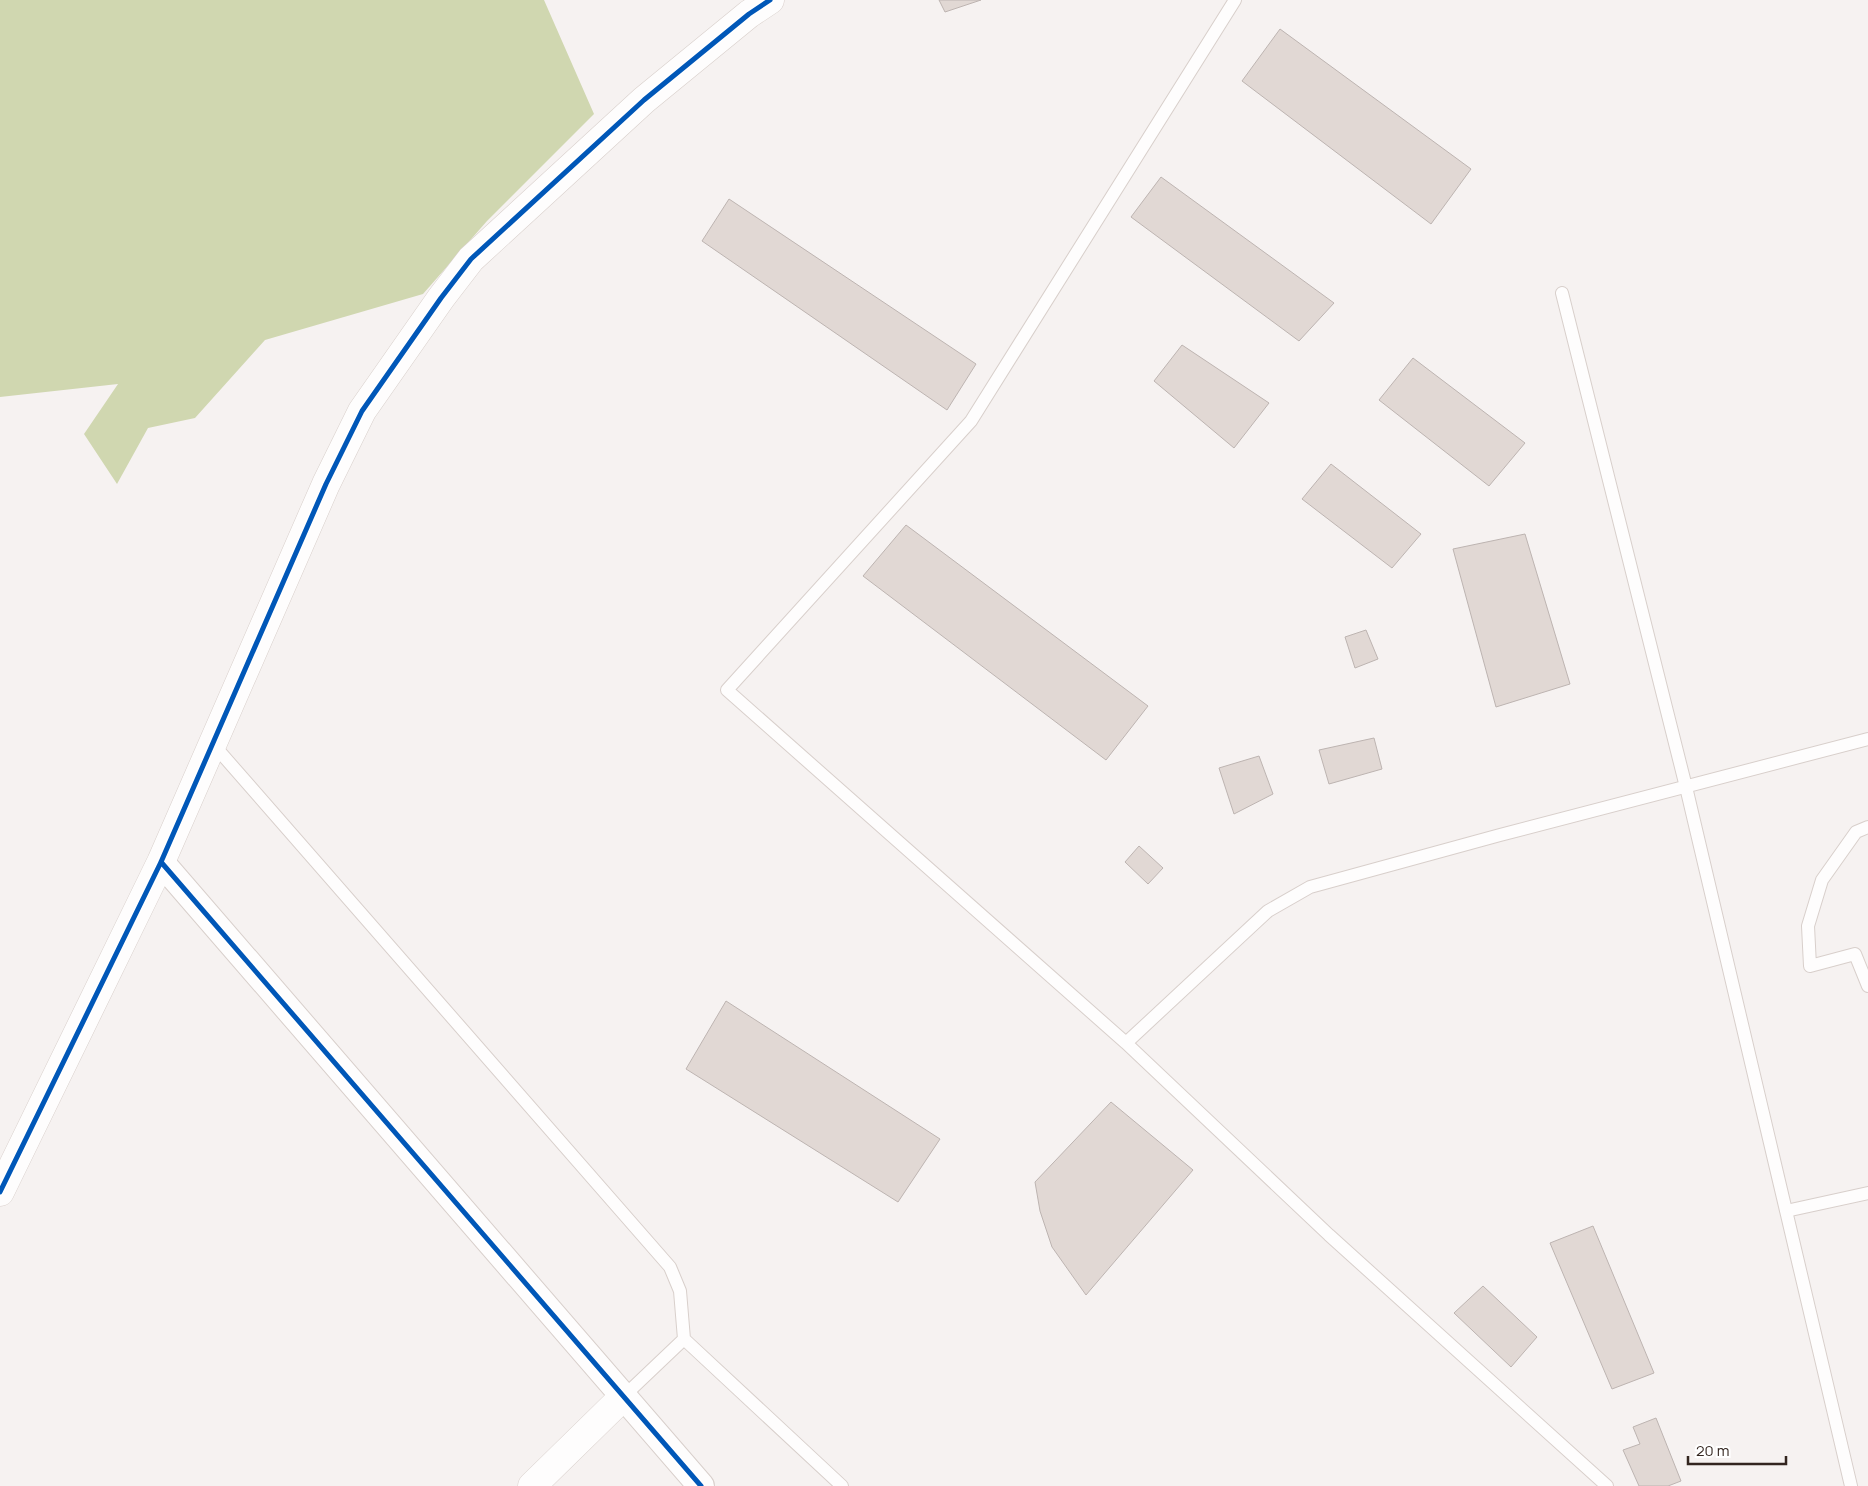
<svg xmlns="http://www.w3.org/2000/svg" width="1868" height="1486" viewBox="0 0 1868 1486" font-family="Manrope,sans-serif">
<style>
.forest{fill:#d0d7b0}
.building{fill:#e1d8d4;stroke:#bdb4b1}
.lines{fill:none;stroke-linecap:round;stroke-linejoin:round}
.service-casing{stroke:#d8cfcb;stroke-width:14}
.minor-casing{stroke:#d8cfcb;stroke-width:28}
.tertiary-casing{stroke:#d8cfcb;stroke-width:29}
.service{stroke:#fefdfd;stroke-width:12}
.minor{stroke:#fefdfd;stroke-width:26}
.tertiary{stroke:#fefdfd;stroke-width:28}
.cycleway-casing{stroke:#fff;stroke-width:8}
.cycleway{stroke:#0057b8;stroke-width:5}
</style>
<rect width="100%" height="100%" fill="#f6f2f1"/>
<path class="forest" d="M0 0H544L594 114 487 221 423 294 265 340 195 418 148 428 117 484 84 434 118 384 0 397Z"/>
<path class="building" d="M939 0H981L945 12Z
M1280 29 1471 169 1431 224 1242 81Z
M1161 177 1334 303 1299 341 1131 217Z
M729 199 976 364 947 410 702 241Z
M1182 345 1269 403 1234 448 1154 381Z
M1413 358 1525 443 1489 486 1379 400Z
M1331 464 1421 534 1392 568 1302 499Z
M906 525 1148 706 1106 760 863 576Z
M1525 534 1570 684 1496 707 1453 549Z
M1366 630 1378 659 1355 668 1345 637Z
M1374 738 1382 769 1329 784 1319 750Z
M1259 756 1273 794 1234 814 1219 768Z
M1139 846 1163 868 1148 884 1125 862Z
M726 1001 940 1139 898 1202 686 1069Z
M1111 1102 1193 1170 1086 1295 1052 1247 1040 1211 1035 1182Z
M1593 1226 1654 1373 1612 1389 1550 1243Z
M1483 1286 1537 1337 1511 1367 1454 1313Z
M1656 1418 1681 1481 1668 1486H1639L1623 1450 1640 1444 1633 1427Z"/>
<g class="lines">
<defs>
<path id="service" d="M1235 0 971 421 727 690 1126 1043 1329 1235 1607 1486
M1562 293 1686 787 1851 1486
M213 744 670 1267 680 1291 684 1339 842 1486
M1868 827 1856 832 1822 880 1808 926 1810 966 1855 954 1868 986
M1126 1043 1268 911 1310 887 1500 835 1868 739
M1786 1211 1868 1193
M623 1397 684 1339"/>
<path id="minor" d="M161 862 701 1486"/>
<path id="tertiary" d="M0 1192 161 862 326 484 362 411 441 298 471 259 644 100 749 14 770 0
M532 1486 623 1397"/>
</defs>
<use href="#service" class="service-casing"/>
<use href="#minor" class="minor-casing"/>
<use href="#tertiary" class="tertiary-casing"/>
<use href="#service" class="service"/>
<use href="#minor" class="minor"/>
<use href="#tertiary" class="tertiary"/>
<defs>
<path id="cycleway" d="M161 862 701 1486
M0 1192 161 862 326 484 362 411 441 298 471 259 644 100 749 14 770 0"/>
</defs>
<use href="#cycleway" class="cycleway-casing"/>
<use href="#cycleway" class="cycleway"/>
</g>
<path d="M1688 1456v8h98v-8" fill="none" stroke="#33251f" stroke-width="2.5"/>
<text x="1696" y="1456" font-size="15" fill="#33251f" stroke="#ffffff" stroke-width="4" paint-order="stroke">20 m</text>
</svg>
